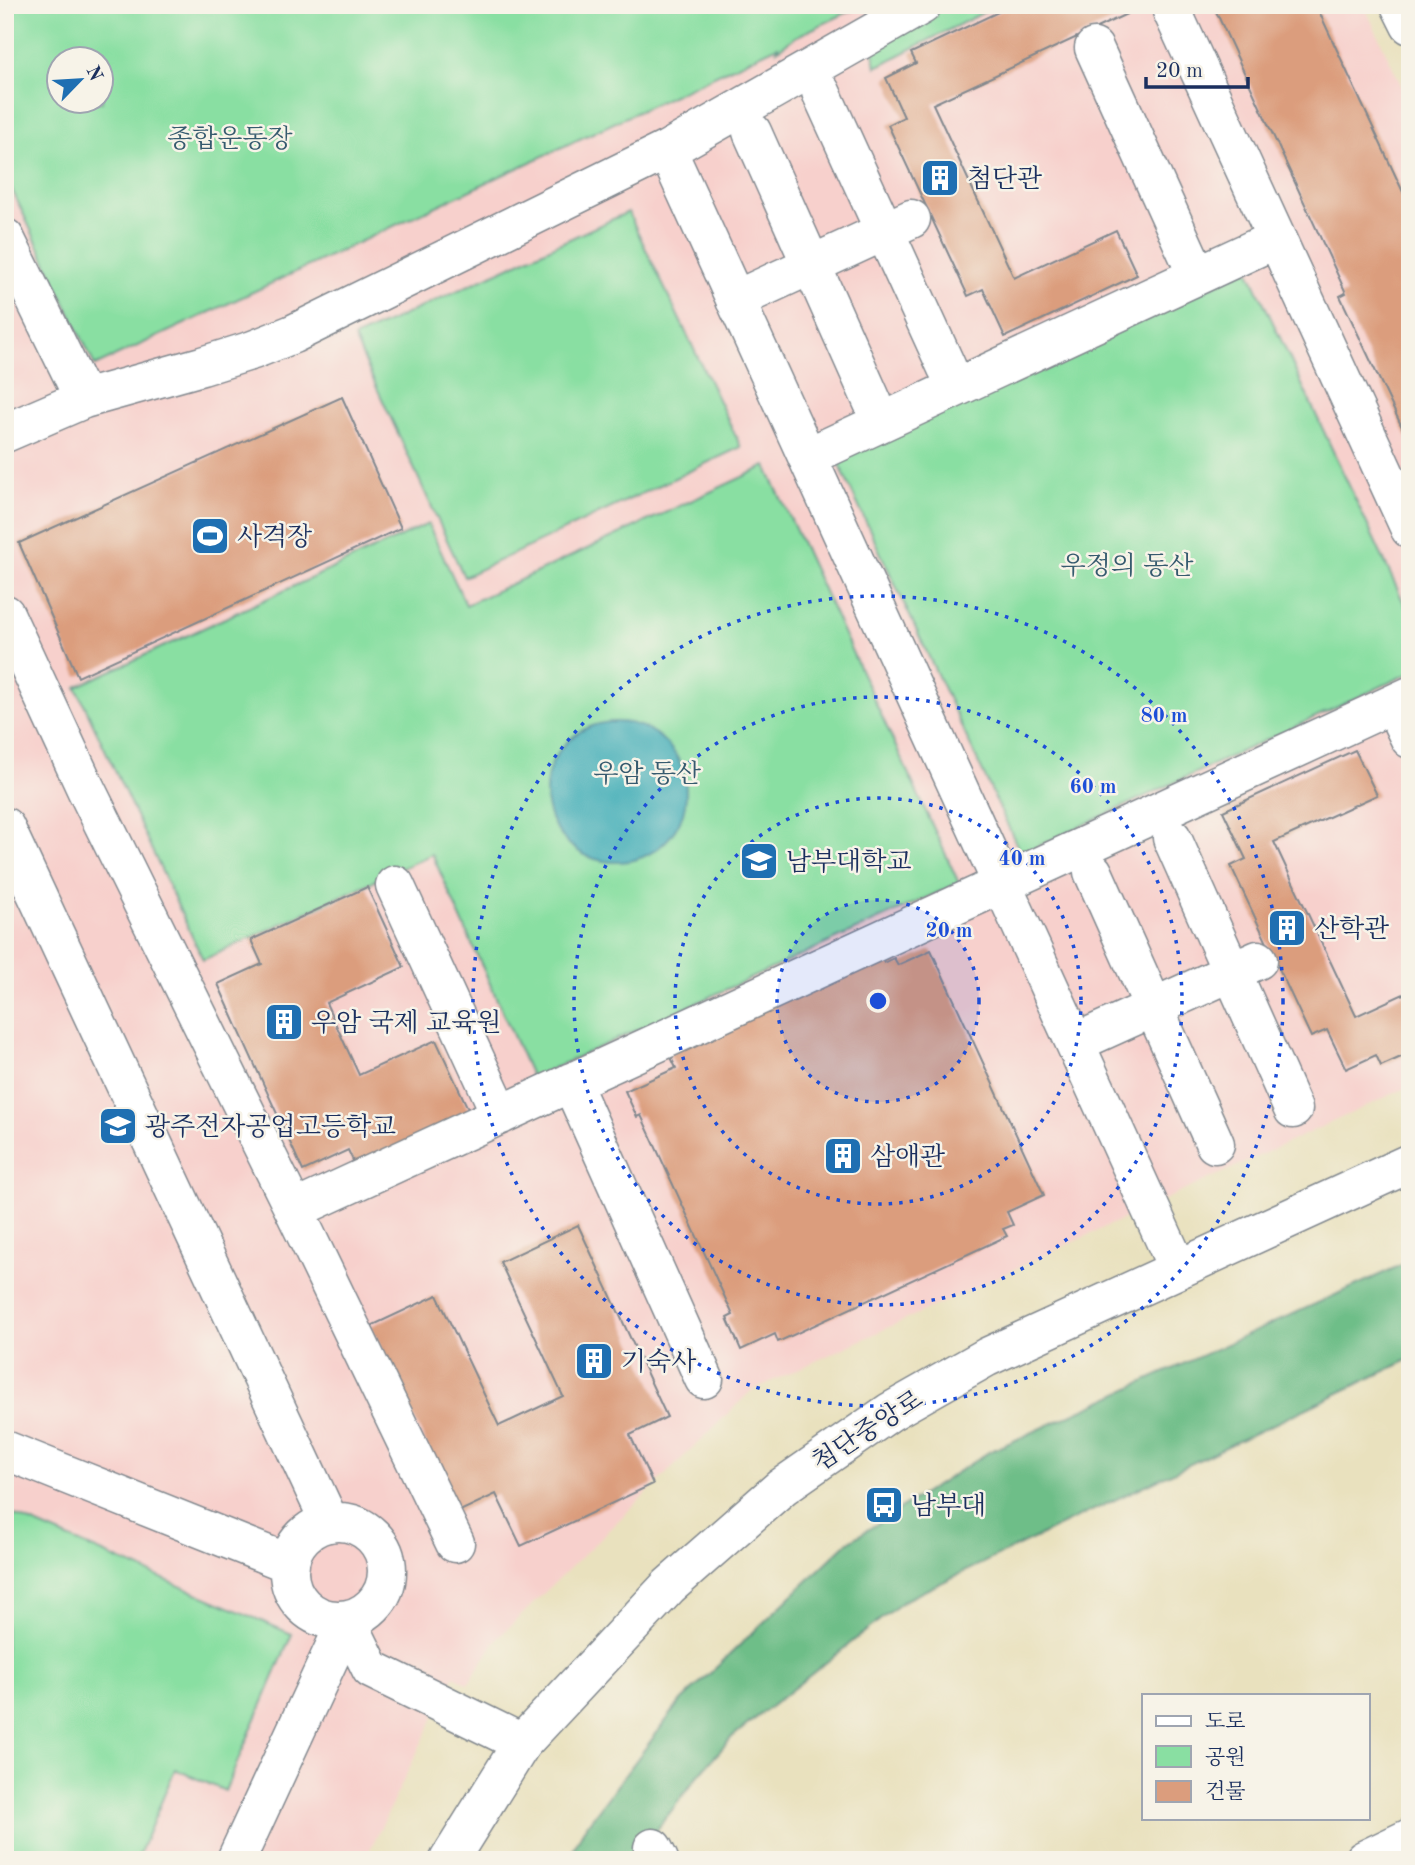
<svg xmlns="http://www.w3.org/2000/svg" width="1415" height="1865" viewBox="0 0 1415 1865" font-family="'Old Standard TT','Noto Serif KR',serif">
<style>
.built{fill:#f7d0cc;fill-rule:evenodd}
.green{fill:#89dfa2;stroke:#528780;stroke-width:2;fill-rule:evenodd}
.forest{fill:#6ebe88;stroke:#447673;stroke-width:2}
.water{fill:#3aabb6;stroke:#2a6d8a;stroke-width:2}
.building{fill:#db9d7d}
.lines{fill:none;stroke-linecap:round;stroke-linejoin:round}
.minor-casing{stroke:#82888e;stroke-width:41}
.minor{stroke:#fff;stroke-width:38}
.ring{fill:none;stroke:#1d4ed8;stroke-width:3.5;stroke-dasharray:3.5 7}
.labels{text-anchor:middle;stroke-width:5;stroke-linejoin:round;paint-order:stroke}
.park-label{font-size:26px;fill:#365b6f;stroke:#f7f3e8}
.poi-label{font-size:26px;fill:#1b2f5e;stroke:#f7f3e8;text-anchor:start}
.street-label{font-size:26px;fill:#1b2f5e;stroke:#f7f3e8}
.centre{fill:#1d4ed8;stroke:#f7f3e8;stroke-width:3.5}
.ring-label{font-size:21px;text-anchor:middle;font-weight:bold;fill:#1d4ed8;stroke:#f7f3e8;stroke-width:5;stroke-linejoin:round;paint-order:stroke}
</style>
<rect width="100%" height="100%" fill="#f7f3e8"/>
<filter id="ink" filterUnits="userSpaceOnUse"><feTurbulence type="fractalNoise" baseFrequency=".0143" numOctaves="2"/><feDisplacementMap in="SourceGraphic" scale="14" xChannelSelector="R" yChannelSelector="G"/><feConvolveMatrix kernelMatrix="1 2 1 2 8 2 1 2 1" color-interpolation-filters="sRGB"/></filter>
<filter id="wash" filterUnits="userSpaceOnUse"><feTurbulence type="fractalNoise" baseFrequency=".00686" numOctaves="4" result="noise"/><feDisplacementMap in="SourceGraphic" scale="28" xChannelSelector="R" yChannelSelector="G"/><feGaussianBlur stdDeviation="1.57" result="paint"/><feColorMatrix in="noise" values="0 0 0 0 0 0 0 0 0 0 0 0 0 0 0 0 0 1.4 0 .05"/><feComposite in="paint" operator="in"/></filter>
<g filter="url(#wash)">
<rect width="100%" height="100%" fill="#e9e1be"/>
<path class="built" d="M5 5H1364L1410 104V1086L751 1391 495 1641 468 1684 454 1676 365 1860H5ZM60 60H102V102H60Z"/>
<path class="green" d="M5 5H863L795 37 777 50 778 46 95 366 5 175ZM60 60H102V102H60Z
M946 5H998L876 67 873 49Z
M628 212 741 447 464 577 354 338Z
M1248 269 1410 616V673L1021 854 837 460Z
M766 466 959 883 532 1078 432 854 203 960 76 687 428 524 466 605Z
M5 1511 292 1634 225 1791 175 1769 137 1860H5Z"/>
<path class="forest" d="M1410 1261V1359L905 1600 732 1737 697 1777 634 1860H568L584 1829 681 1701 847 1543 989 1452Z"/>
<path class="water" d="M546 792a70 70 0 1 1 140 0a70 70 0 1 1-140 0Z"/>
<g id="blocks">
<path class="building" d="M1013 5H1146L933 104 1014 278 1116 230 1137 275 1005 337 983 289 968 296 888 125 904 117 886 78 916 63 911 53Z
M1213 5H1316L1410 207V444L1340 296 1346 293Z
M342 397 401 528 78 677 19 543Z
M1355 750 1377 795 1274 842 1356 1016 1410 991V1053L1381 1066 1376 1055 1346 1069 1327 1030 1311 1037 1231 866 1246 859 1223 811Z
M367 887 404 967 326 1003 359 1075 436 1040 471 1115 356 1167 348 1150 303 1171 218 984 262 964 251 940Z
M931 950 1044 1195 1007 1212 1013 1225 1003 1229 1007 1236 778 1342 775 1334 741 1350 727 1318 733 1315 641 1115 637 1117 625 1091 676 1068 669 1053 880 955 884 963 894 958 898 965Z
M578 1225 667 1417 630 1435 653 1484 521 1546 496 1494 458 1512 371 1326 437 1295 499 1426 563 1396 500 1262Z"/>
</g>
</g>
<g filter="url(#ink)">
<use href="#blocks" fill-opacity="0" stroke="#82888e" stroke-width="2"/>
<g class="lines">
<defs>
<path id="minor" d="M1400 5 1410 25
M1172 11 1410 529
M1094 48 1197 275
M821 92 947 368
M752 132 873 403
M667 150 1178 1269
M5 238 84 399
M735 300 911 219
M5 433 84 399 202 366 253 350 293 334 667 150 922 5
M807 457 1276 239
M5 614 86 789 294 1210 455 1543
M1393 704 1410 739
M5 827 330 1523
M1172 838 1293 1109
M1093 872 1215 1144
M395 885 501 1115
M1075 1043 1258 960
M571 1082 704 1379
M294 1210 1410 696
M5 1450 290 1564
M289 1571a49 49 0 1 1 98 0a49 49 0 1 1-98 0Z
M653 1848 659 1860
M236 1860 347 1620 371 1669 522 1743
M449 1860 522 1743 669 1586 782 1487 890 1412 987 1357 1410 1163
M1364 1860 1410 1838"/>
</defs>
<use href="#minor" class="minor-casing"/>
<use href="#minor" class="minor"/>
</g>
</g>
<circle cx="878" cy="1001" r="101" fill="#1d4ed8" fill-opacity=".12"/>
<g class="ring">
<circle cx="878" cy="1001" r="101"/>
<circle cx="878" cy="1001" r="203"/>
<circle cx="878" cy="1001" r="304"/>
<circle cx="878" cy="1001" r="405"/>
</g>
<defs>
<symbol id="building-square" viewBox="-11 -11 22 22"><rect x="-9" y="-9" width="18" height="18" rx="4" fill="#1f6fb2" stroke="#f7f3e8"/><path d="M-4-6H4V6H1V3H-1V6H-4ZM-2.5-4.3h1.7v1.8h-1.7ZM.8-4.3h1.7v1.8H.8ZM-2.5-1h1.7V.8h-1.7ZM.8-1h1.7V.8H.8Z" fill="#fff"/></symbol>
<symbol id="stadium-square" viewBox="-11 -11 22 22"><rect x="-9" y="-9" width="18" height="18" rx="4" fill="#1f6fb2" stroke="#f7f3e8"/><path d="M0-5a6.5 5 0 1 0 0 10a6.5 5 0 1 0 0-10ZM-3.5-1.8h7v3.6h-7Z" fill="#fff"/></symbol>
<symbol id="university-square" viewBox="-11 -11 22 22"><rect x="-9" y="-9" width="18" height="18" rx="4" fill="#1f6fb2" stroke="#f7f3e8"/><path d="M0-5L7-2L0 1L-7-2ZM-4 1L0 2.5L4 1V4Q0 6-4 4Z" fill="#fff"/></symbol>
<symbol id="school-square" viewBox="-11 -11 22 22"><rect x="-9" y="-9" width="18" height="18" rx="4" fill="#1f6fb2" stroke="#f7f3e8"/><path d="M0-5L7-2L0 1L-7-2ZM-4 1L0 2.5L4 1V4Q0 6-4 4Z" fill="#fff"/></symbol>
<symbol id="bus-square" viewBox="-11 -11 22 22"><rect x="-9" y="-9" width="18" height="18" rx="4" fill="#1f6fb2" stroke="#f7f3e8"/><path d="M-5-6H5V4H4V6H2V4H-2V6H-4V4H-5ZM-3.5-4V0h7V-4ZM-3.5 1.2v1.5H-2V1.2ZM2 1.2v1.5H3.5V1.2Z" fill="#fff"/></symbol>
</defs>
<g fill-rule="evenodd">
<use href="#building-square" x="918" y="156" width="44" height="44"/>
<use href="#stadium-square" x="188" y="514" width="44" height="44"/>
<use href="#university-square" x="737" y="839" width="44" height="44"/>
<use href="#building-square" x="1265" y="906" width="44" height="44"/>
<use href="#building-square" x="262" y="1000" width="44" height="44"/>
<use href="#school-square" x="96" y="1104" width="44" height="44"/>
<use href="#building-square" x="821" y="1134" width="44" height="44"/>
<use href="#building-square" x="572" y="1339" width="44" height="44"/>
<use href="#bus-square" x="862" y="1483" width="44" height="44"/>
</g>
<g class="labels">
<g class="park-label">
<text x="230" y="147">종합운동장</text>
<text x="1127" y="574">우정의 동산</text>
<text x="647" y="782">우암 동산</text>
</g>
<g class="poi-label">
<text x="967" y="187">첨단관</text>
<text x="237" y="545">사격장</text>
<text x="786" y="870">남부대학교</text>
<text x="1314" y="937">산학관</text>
<text x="311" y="1031">우암 국제 교육원</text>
<text x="145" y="1135">광주전자공업고등학교</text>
<text x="870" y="1165">삼애관</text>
<text x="621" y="1370">기숙사</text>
<text x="911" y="1514">남부대</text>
</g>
<g class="street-label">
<text transform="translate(867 1430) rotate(-33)" y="9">첨단중앙로</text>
</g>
</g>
<circle cx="878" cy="1001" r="10" class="centre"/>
<g class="ring-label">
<text x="1164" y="722">80 m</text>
<text x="1093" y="793">60 m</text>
<text x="1022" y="865">40 m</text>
<text x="949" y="937">20 m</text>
</g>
<rect width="1415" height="1865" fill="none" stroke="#f7f3e8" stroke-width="28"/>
<rect x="1142" y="1694" width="228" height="126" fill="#f7f3e8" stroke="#9fa5b1" stroke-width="2"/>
<rect x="1156" y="1716" width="35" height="10" fill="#ffffff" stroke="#9fa5b1" stroke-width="2"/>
<text x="1205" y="1728" font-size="21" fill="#1b2f5e">도로</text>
<rect x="1156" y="1746" width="35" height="21" fill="#89dfa2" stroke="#9fa5b1" stroke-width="2"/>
<text x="1205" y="1764" font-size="21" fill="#1b2f5e">공원</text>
<rect x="1156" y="1781" width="35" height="21" fill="#db9d7d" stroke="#9fa5b1" stroke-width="2"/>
<text x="1205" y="1798" font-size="21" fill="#1b2f5e">건물</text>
<g transform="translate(80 80) rotate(65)"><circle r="33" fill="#f7f3e8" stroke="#9fa5b1" stroke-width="2"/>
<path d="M0-5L12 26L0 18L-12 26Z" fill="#1f6fb2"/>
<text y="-10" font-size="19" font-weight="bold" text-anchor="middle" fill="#1b2f5e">N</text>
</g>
<path d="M1146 77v10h102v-10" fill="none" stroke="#1b2f5e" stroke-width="3.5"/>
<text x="1156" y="77" font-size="21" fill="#1b2f5e" stroke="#f7f3e8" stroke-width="5" paint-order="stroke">20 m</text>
</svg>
